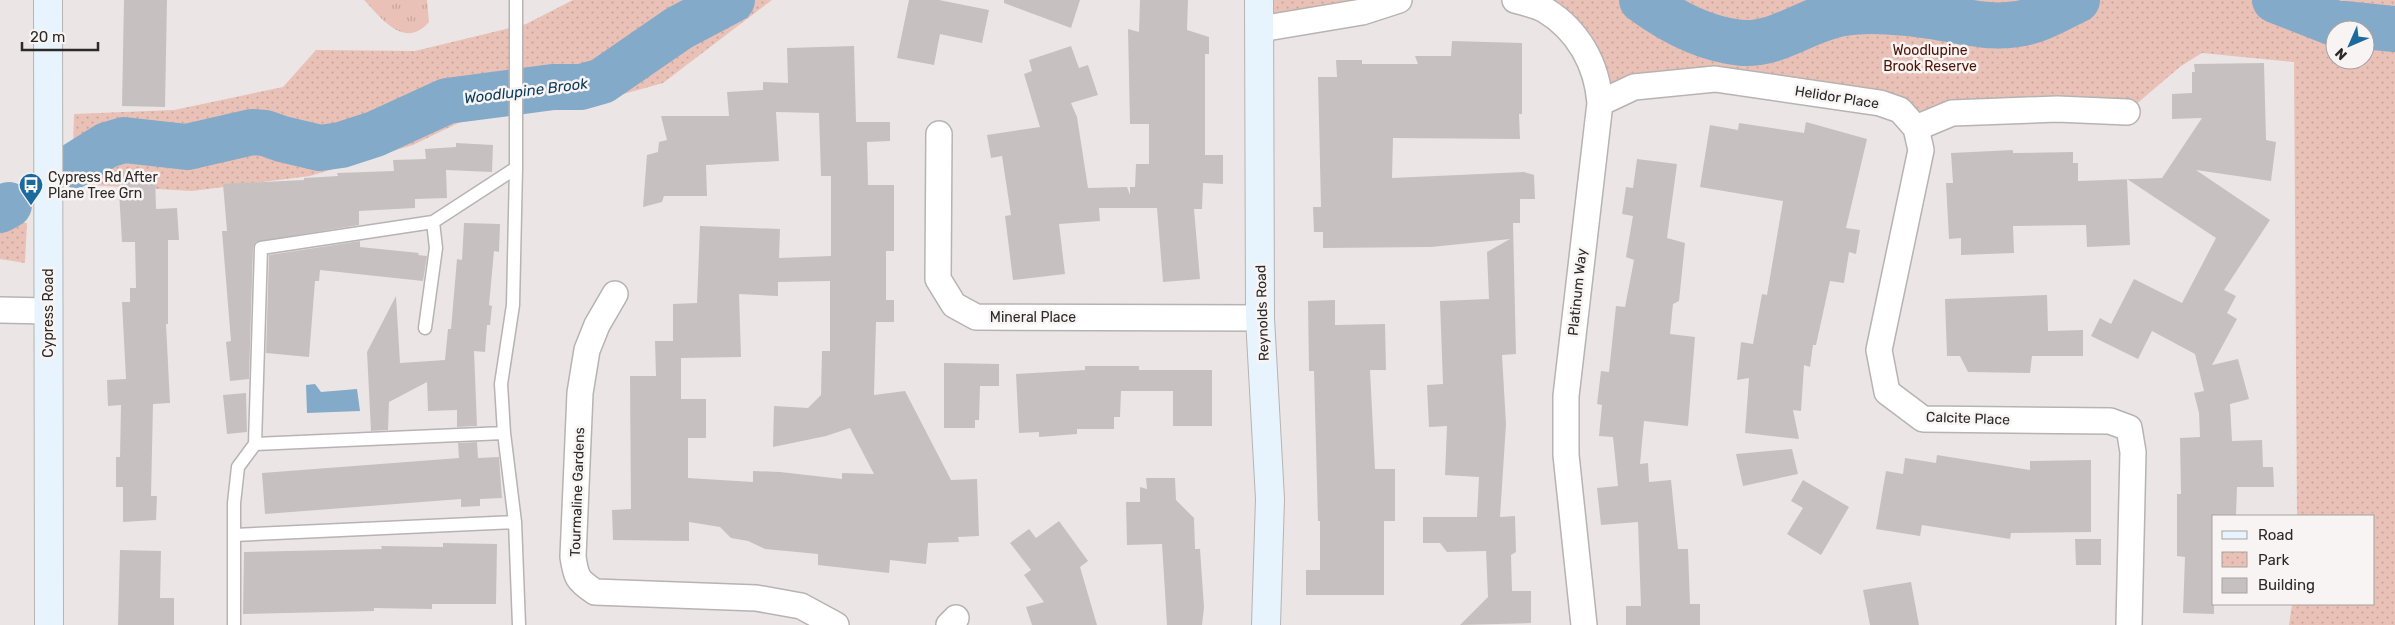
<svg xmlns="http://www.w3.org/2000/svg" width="2395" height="625" viewBox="0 0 2395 625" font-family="Rubik,sans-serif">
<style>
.grass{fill:url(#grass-tufts)}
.park{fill:url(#park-dots);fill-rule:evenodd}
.water{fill:#83aac8}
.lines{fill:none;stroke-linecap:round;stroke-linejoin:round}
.river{stroke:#83aac8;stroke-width:46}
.building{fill:#c6c1c0;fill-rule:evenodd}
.lane-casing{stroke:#b7b3b2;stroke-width:15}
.street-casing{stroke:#b7b3b2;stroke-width:28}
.secondary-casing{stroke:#b7b3b2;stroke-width:30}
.lane{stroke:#fff;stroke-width:12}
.street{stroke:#fff;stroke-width:25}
.secondary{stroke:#e7f4fe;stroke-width:28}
.labels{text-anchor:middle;stroke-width:5;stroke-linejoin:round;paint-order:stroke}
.park-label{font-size:14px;fill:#4f1306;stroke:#f8f4f3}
.street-label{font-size:14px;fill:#2b2a29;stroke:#f8f4f3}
.poi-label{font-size:14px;fill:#2b2a29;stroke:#f8f4f3;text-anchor:start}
.water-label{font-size:15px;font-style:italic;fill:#0a3b5a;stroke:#f8f4f3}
</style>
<defs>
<pattern id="grass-tufts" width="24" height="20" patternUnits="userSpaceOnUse" patternTransform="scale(1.25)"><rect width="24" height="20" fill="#e9c1b7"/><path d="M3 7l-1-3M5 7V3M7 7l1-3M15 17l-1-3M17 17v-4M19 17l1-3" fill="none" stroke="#c8a69d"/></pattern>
<pattern id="park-dots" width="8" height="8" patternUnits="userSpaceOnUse" patternTransform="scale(1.25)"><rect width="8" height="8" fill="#e9c1b7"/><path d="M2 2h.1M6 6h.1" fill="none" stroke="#c8a69d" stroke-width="1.8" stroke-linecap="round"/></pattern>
</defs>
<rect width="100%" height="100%" fill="#ebe6e5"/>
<path class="grass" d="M364 0H427L429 22C405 50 382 19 364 0Z"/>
<path class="park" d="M573 0H772L663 83 566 110 483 111 413 145 310 176 192 191 72 184 74 114 174 110 283 87 316 50 415 51 526 24Z
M1259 0H1399L1260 29Z
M1515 0H2395V625H2289L2292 604H2374V516H2297L2294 62 2202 53 2181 66 2127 112 1916 128 1900 110 1715 79 1598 83 1588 56ZM2335 30H2365V60H2335Z
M0 217 27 223 25 263 0 259Z"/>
<path class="water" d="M315 384 321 392 357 389 360 411 307 413 306 385Z"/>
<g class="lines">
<path class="river" d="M1642 0C1672 22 1706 40 1743 43 1779 45 1808 18 1844 13 1868 9 1906 12 1931 16 1959 20 1988 29 2017 24 2039 21 2058 9 2077 0
M2275 0 2334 23 2395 29
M75 165 107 145 124 140 187 147 252 132 265 133 282 139 320 148 341 145 375 134 447 101 553 87H581L602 81 679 28 732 0
M0 210 9 205"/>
</g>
<path class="building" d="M124 0H167L165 107 122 106Z
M909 0H939L989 10 982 43 940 34 934 65 897 58Z
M1004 0H1080L1071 28 1004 3Z
M1140 0H1188L1187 30 1209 37V54H1205V155H1223V184L1203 183 1202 209H1194L1200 279 1163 282 1157 208H1099L1100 221 1059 224 1065 274 1013 280 1005 216 1011 215 1002 156 991 158 987 135 1040 127 1024 74 1032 71 1029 60 1071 46 1079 68 1088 65 1098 95 1071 103 1077 117 1088 188 1127 187 1130 195V187H1135L1136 164H1149V124H1130L1128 29 1139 32Z
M1452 41 1522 43V114H1519L1520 139 1393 138 1392 178 1524 172 1534 175 1535 199H1520V223H1513L1516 354 1502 355 1506 424 1500 517 1515 516 1516 552 1511 555 1512 591H1531V623L1460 625 1488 597 1486 551 1447 552 1440 543H1423V517H1477L1479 477 1445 475 1447 426 1429 427 1427 385 1443 384 1440 301 1489 299 1487 252 1510 239 1431 247 1323 248V232H1314L1313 207H1321L1318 77H1337L1336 60H1362V64H1418L1415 56H1451Z
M854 46 856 122H890V141L867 142 868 185H894V251H886V300H894V322H876L874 395 905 391 951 480 977 479 979 536 958 537 959 542 928 543 926 564 890 560 889 573 818 565V554L765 549 748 541 731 538 720 527 689 522V541L613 540 612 510 631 509 630 376H656L655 341H673V304L697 303 700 226 780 229 779 258 831 256V176H821L819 113 776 112 779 161 706 165 707 196H664L662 202 643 207 647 155 658 152 659 142 667 140 661 116H729L727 92 763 90V82L788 83 787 48ZM830 281V351H822L821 395 808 408 774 406 773 447 826 436 850 428 874 474 842 473V479L780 472 753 471V482L688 478V438H706V399H681V358L741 357 739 294 778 296V282Z
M2264 63 2266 140 2276 142 2271 181 2196 170 2270 220 2224 290 2236 296 2227 313 2237 319 2212 365 2238 359 2249 399 2230 404 2232 441 2262 440 2263 467H2273L2274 487H2237L2236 516H2214V614L2183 613 2185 557 2177 556V494H2181L2180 438 2200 437 2199 413 2194 393 2204 391 2195 354 2152 331 2138 359 2091 336 2100 318 2111 324 2134 279 2182 303 2216 238 2127 179 2130 245 2087 247 2086 225 2013 226 2014 253 1961 255V238L1949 239 1946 183H1953L1951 153 2013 150V153L2073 152V163H2078V181L2162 178 2202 118 2172 119V94L2192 93V72H2195L2194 64Z
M1806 122 1867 139 1846 228 1860 230 1856 254 1849 252 1844 283 1830 281 1816 345H1813L1810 367 1804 365 1801 411 1793 410 1799 439 1745 433 1749 378 1737 380 1741 342 1753 344 1762 294 1767 295 1783 201 1700 187 1710 125 1738 130 1739 123 1804 133Z
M456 143 493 145 492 172 446 170 447 198 415 199V208L359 211V225L256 242 253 248 249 379 230 381 226 342 231 341 222 231H227L223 184 304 180V178L338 176 337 173 394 171 393 160 426 159 425 149 456 147Z
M1637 159 1677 164 1667 238 1685 243 1679 301 1673 304 1670 334 1695 337 1688 426 1644 421 1640 464 1648 463 1649 482 1671 480 1678 549H1688L1690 604H1700V625H1626V606H1641L1638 522 1601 525 1597 488 1618 486 1613 437 1599 436 1602 405 1597 404 1601 371 1609 372 1616 306 1625 307 1634 260 1626 257 1633 216 1622 214 1626 187 1633 188Z
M155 173 156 209 177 208 179 240H168V324H166L170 403 153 404 151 496H157L156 520 123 522V487H116V457H120L121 405 108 406 107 380 126 379 122 302H130V288H136L135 242H122L118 175Z
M464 223 500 224 499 252 494 251 489 305 492 306 490 325H487L485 352 474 351 477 426 457 427V410L428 411 427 382 389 402 388 430 371 431 367 352 396 296 400 363 445 360 448 329H451L457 259 462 260Z
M360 241V247L419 253 418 255 427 256 423 281 320 270 319 281H315L309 357 266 353 269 255Z
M2047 295 2048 331 2083 330V356H2032L2030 373 1968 372 1960 356H1947L1945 299Z
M1335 300V325L1385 324 1386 370H1370L1375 469H1395V521H1384V595H1306V570H1320V521H1318L1314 371H1309L1308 301Z
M944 363 999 364V386H980L979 420H975V428H944Z
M1085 366H1139V370H1212V426H1173V391H1121L1120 417H1114V429H1077V434L1039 437V432L1019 433 1016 374 1085 370Z
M246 393 247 432 227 434 223 395Z
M477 442 478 458 499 457 502 498 480 499V506L461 507V499L265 514 262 473 459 458 458 443Z
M1792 449 1798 474 1743 486 1736 454Z
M1937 455 2030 470V461L2091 460V532L2011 533 2010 539 1922 525 1920 536 1876 529 1886 471 1903 474 1905 458 1936 463Z
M1146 478H1175L1176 500 1194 518 1195 549H1200L1204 608 1202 625H1167L1162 544 1127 545 1126 502H1140V487L1147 489Z
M1803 480 1849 507 1821 555 1787 534 1803 508 1791 501Z
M1059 521 1088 561 1080 567 1097 625H1032L1026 607 1044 602 1024 575 1031 570 1010 543 1029 529 1036 538Z
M2075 539H2101V565H2076Z
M443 543 497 544 496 604H432V609L374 608V611L243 614 244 552 382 549 381 546 443 547Z
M120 550 161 551 160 598H174V625H118Z
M1911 582 1919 625H1870L1863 590Z"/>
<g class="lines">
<defs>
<path id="lane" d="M516 0V168
M425 328 436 248 433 222
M255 444 504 433
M515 522 519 625
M234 625V503L238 467 255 444 261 248 433 222 516 168 513 305 501 384 504 433 515 522 234 535"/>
<path id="street" d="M1515 0C1525 3 1536 5 1545 10 1578 30 1597 64 1600 103L1566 396V455L1584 625
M1260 29 1362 12 1399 0
M1600 103 1634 87 1715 79 1880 103 1900 110 1916 128 1952 113 2057 109 2127 112
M1916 128 1921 150 1879 350 1887 392 1923 419 2110 421 2129 428 2133 452 2129 625
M939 134 938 279 954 305 976 317 1260 318
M615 294 597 325 587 350 580 393 573 557C576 577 577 580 595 592L756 598 801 606 836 625
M0 310 48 311
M949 625 956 618"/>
<path id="secondary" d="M48 0 49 625
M1259 0 1260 318 1270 499 1266 625"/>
</defs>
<use href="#lane" class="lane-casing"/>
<use href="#street" class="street-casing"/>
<use href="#secondary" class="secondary-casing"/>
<use href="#lane" class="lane"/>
<use href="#street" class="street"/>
<use href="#secondary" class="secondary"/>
</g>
<defs>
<symbol id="bus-pin" viewBox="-11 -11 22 30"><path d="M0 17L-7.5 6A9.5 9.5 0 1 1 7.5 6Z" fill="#1c6a9d" stroke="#f8f4f3"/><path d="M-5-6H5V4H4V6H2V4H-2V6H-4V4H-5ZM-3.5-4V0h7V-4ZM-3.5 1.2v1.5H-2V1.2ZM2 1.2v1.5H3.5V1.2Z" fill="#fff"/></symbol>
</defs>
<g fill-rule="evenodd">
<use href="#bus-pin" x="17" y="171" width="28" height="38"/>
</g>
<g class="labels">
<g class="park-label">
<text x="1930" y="55">Woodlupine<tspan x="1930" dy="16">Brook Reserve</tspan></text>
</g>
<g class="street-label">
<text transform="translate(1837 97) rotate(9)" y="5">Helidor Place</text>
<text transform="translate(1577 292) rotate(-84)" y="5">Platinum Way</text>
<text transform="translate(48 313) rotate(-90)" y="5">Cypress Road</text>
<text transform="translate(1262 313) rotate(-92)" y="5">Reynolds Road</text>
<text x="1033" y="322">Mineral Place</text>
<text transform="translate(1968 418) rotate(2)" y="5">Calcite Place</text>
<text transform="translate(577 492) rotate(-88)" y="5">Tourmaline Gardens</text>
</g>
<g class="poi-label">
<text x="48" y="182">Cypress Rd After<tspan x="48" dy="16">Plane Tree Grn</tspan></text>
</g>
<g class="water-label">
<text transform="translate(526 91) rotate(-7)" y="5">Woodlupine Brook</text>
</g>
</g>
<rect x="2212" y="515" width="162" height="90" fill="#f8f4f3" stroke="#a6a3a2"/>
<rect x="2222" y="531" width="25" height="8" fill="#e7f4fe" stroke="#a6a3a2"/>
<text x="2258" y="540" font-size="15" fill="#2b2a29">Road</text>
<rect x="2222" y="552" width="25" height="15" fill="url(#park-dots)" stroke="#a6a3a2"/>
<text x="2258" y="565" font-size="15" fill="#2b2a29">Park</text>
<rect x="2222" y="578" width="25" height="15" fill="#c6c1c0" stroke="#a6a3a2"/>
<text x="2258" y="590" font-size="15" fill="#2b2a29">Building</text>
<g transform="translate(2350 45) rotate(225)"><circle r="24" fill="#f8f4f3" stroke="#a6a3a2"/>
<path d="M0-4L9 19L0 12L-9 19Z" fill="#1c6a9d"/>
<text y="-8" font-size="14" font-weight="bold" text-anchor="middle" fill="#2b2a29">N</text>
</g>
<path d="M22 42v8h76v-8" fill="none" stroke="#2b2a29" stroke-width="2.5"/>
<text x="30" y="42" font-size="15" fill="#2b2a29" stroke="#f8f4f3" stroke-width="4" paint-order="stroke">20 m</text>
</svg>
